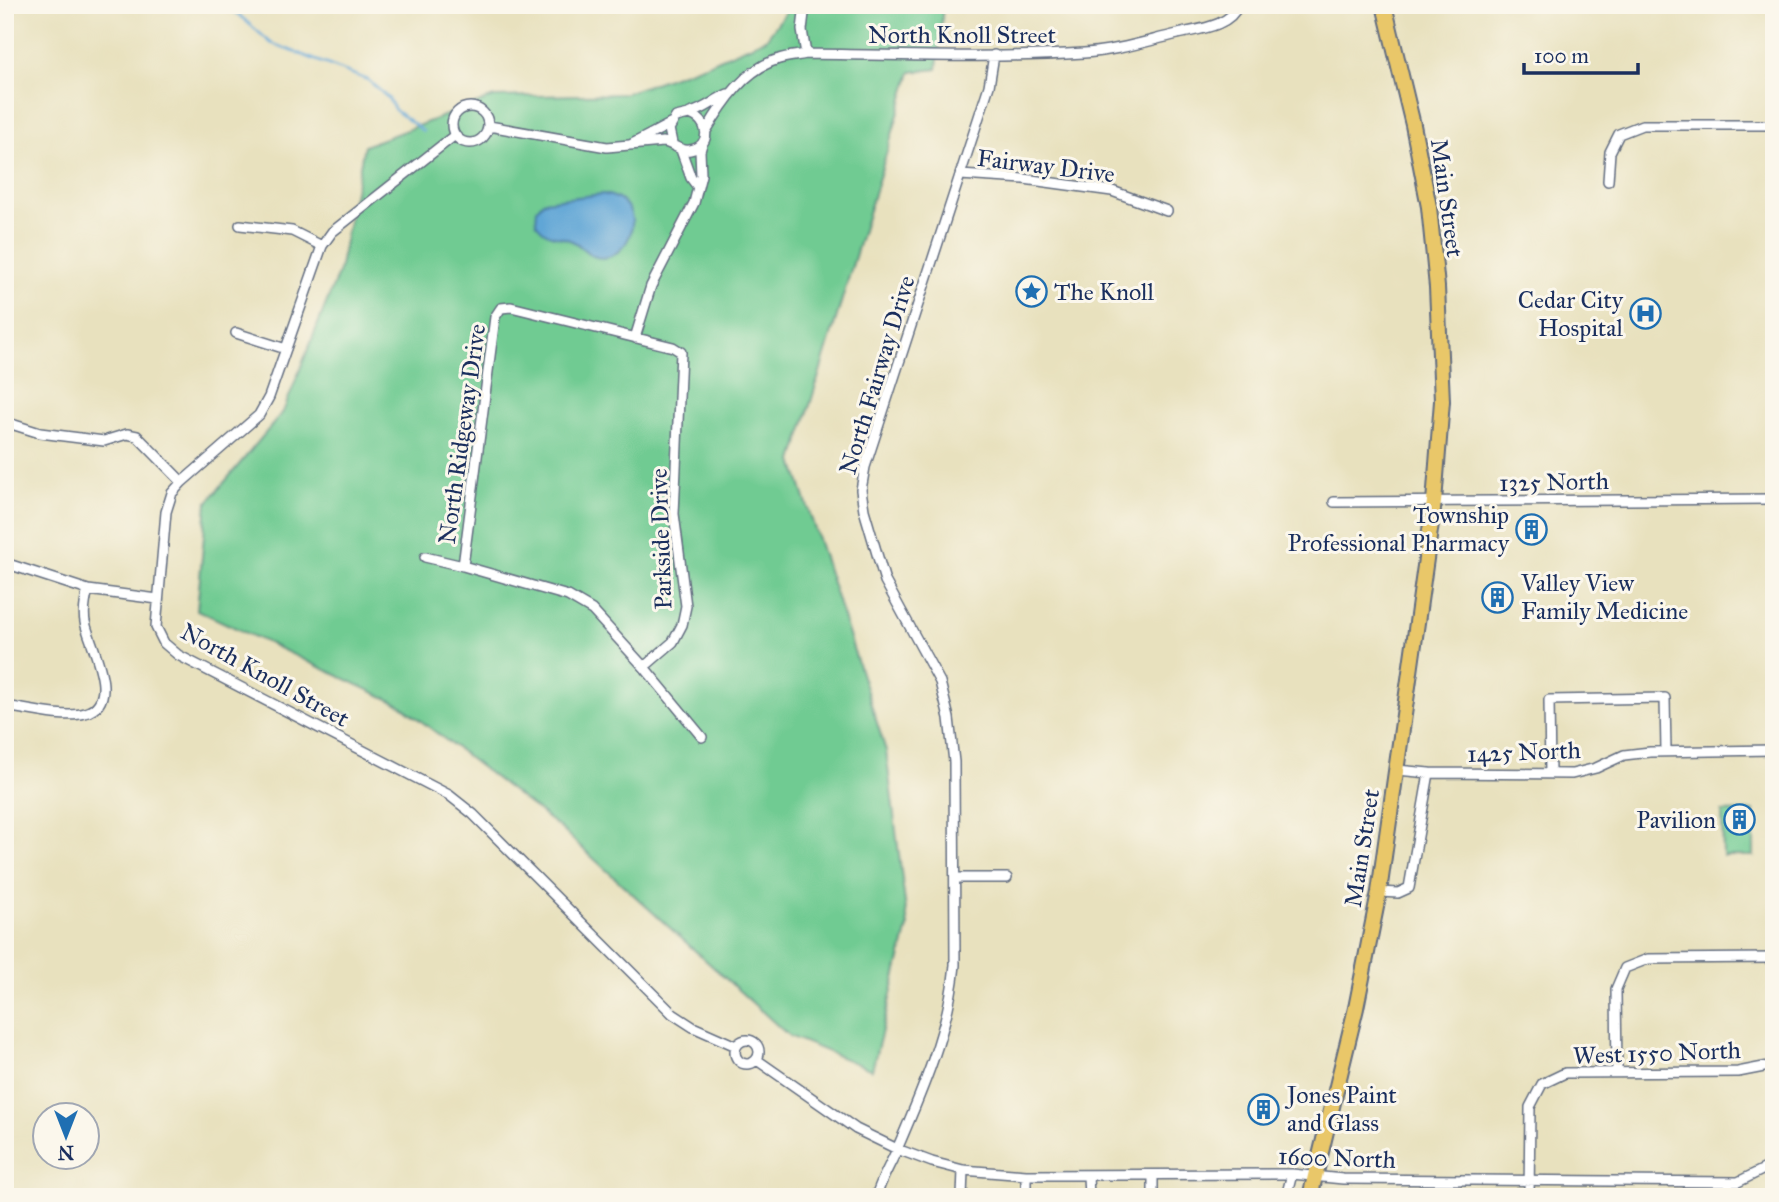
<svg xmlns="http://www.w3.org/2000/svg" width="1779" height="1202" viewBox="0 0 1779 1202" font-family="'IM FELL Great Primer',serif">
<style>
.green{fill:#70cb92;stroke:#467d78;stroke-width:2}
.water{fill:#61a6d6;stroke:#3e6a9a;stroke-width:2}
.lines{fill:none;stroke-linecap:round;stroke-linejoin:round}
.stream{stroke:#61a6d6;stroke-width:2.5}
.street-casing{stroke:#636d80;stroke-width:12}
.primary-casing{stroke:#636d80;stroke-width:18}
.street{stroke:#fff;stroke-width:9}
.primary{stroke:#e9c769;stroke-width:14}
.labels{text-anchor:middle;stroke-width:6;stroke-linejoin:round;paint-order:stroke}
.street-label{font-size:24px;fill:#1b2f5e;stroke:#fbf7ec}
.poi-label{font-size:24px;fill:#1b2f5e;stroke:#fbf7ec;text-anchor:start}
</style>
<rect width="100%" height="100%" fill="#fbf7ec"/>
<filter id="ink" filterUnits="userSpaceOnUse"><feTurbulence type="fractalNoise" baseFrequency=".0143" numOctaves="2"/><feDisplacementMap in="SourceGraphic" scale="14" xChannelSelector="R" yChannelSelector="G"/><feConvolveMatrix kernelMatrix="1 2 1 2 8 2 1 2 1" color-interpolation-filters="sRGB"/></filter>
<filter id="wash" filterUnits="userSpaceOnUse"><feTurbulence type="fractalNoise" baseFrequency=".00686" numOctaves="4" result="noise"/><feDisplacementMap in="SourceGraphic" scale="28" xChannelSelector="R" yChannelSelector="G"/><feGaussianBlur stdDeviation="1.57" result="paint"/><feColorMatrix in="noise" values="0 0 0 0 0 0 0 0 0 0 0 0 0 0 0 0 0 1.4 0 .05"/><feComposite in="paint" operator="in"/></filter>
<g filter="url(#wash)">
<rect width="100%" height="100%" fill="#e8e1be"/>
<path class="green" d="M791 5H943L937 69 911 72 793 461 886 751 908 927 872 1070 789 1036 559 827 399 704 197 610 207 503 283 412 339 271 364 146 494 97 623 94 708 64 766 39Z
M1754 811V856H1723L1722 812Z"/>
<path class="water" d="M603 194C655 202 628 265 596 257 586 254 582 246 574 242 558 234 548 240 536 223L537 209 544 201Z"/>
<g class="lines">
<path class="stream" d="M221 5 239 15 271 43 368 80 388 98 395 110 423 131"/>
</g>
</g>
<g filter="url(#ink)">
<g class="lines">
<defs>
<path id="street" d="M805 5 802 30 806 54
M452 125a18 18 0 1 1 36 0a18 18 0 1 1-36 0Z
M690 113C704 110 714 100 728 94
M489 126 607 147 663 142C673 143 680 152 690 150 713 146 709 119 689 114L676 117 669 129 672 143
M706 131C723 102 745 69 779 59 788 56 797 56 806 54 898 55 992 59 1084 53 1116 51 1147 41 1178 34 1198 29 1230 27 1238 5
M455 135 332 232 322 246 269 397 259 415 182 482 172 493 166 512 156 627 164 643 178 655 449 795 473 814 673 1014 693 1027 736 1046
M632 144 670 124
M681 150 691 178 697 186
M960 175 1024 179 1112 191 1167 211
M1608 181 1610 152 1619 134 1642 125H1774
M240 225 292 231 322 246
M236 333 286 349
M635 338 651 286 694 203 701 175 700 151 702 144
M5 422 40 433 104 441 127 434 137 436 182 482
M1334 502 1774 499
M425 557 463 566 568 596 592 610 644 667 702 737
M5 563 88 590 158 599
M463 566 495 317 501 308 511 307 673 347 681 352 674 514 686 606 682 625 673 642 644 667
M5 706C27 709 65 719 85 713 123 702 90 646 85 622 83 611 85 601 88 590
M1397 770 1429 773 1572 774 1596 768 1624 755 1650 752 1774 750
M1550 774 1549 700 1665 698 1666 751
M955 878H1007
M1379 892 1398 893 1409 888 1429 773
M735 1052a12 12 0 1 1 24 0a12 12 0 1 1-24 0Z
M757 1060 856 1129 897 1149 932 1162 963 1170 1026 1175 1292 1174 1343 1179 1738 1182 1774 1164
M1617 1072 1616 989 1625 968 1648 959 1774 958
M1026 1175V1197
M1088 1176 1089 1197
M876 1197C881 1179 891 1164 898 1147 923 1089 949 1028 955 965L954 762 949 718 940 682 885 581 864 510 861 490 865 467 989 86 994 55
M962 1197 963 1170
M1153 1197V1176
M1286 1197 1292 1174
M1529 1197 1530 1107 1542 1084 1565 1073 1738 1072 1774 1065"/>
<path id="primary" d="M1310 1197 1356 1008 1379 892 1434 502 1442 401 1437 287 1429 207 1413 125 1384 5"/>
</defs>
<use href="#street" class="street-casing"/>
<use href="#primary" class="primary-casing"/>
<use href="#street" class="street"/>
<use href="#primary" class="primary"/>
</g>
</g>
<defs>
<symbol id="sight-ring" viewBox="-11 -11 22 22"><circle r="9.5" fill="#fbf7ec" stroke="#1f6fb2" stroke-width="1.5"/><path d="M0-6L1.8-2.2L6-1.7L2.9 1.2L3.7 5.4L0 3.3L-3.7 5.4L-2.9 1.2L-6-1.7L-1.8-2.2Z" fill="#1f6fb2"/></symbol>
<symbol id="hospital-ring" viewBox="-11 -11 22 22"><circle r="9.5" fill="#fbf7ec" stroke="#1f6fb2" stroke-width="1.5"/><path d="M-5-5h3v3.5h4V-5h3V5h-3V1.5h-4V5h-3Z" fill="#1f6fb2"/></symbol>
<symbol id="building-ring" viewBox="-11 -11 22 22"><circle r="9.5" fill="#fbf7ec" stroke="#1f6fb2" stroke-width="1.5"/><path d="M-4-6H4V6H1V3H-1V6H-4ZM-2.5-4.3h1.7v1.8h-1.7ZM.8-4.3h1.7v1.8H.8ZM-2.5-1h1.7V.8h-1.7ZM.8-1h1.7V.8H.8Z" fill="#1f6fb2"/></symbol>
</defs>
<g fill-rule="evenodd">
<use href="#sight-ring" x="1014" y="274" width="35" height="35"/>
<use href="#hospital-ring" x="1628" y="296" width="35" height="35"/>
<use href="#building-ring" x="1514" y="512" width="35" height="35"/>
<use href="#building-ring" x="1480" y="580" width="35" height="35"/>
<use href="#building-ring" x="1722" y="802" width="35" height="35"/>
<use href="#building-ring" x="1246" y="1092" width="35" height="35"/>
</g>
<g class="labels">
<g class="street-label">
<text x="962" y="43">North Knoll Street</text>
<text transform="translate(1046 166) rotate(7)" y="8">Fairway Drive</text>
<text transform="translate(1447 198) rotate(82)" y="8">Main Street</text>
<text transform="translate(877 375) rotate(-73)" y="8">North Fairway Drive</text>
<text transform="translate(462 434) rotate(-82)" y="8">North Ridgeway Drive</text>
<text transform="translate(1554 482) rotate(-1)" y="8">1325 North</text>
<text transform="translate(661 539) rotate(-92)" y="8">Parkside Drive</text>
<text transform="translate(265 675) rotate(29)" y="8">North Knoll Street</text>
<text transform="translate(1524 752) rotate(-2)" y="8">1425 North</text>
<text transform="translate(1362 848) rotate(-81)" y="8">Main Street</text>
<text transform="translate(1657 1053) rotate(-2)" y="8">West 1550 North</text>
<text transform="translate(1337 1158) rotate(2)" y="8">1600 North</text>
</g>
<g class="poi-label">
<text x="1054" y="300">The Knoll</text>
<text x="1623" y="308" text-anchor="end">Cedar City<tspan x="1623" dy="28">Hospital</tspan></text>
<text x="1509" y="523" text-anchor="end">Township<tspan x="1509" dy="28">Professional Pharmacy</tspan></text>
<text x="1521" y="591">Valley View<tspan x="1521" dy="28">Family Medicine</tspan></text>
<text x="1716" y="828" text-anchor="end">Pavilion</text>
<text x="1287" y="1103">Jones Paint<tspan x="1287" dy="28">and Glass</tspan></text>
</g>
</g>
<rect width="1779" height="1202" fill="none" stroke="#fbf7ec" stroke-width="28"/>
<g transform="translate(66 1136) rotate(180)"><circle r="33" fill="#fbf7ec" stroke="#a1a7b3" stroke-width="2"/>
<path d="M0-5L12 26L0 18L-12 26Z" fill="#1f6fb2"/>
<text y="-10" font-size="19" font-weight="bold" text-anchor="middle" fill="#1b2f5e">N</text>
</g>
<path d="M1524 63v10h114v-10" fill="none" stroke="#1b2f5e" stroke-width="3.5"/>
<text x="1534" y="63" font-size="21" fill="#1b2f5e" stroke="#fbf7ec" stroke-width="5" paint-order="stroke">100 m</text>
</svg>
